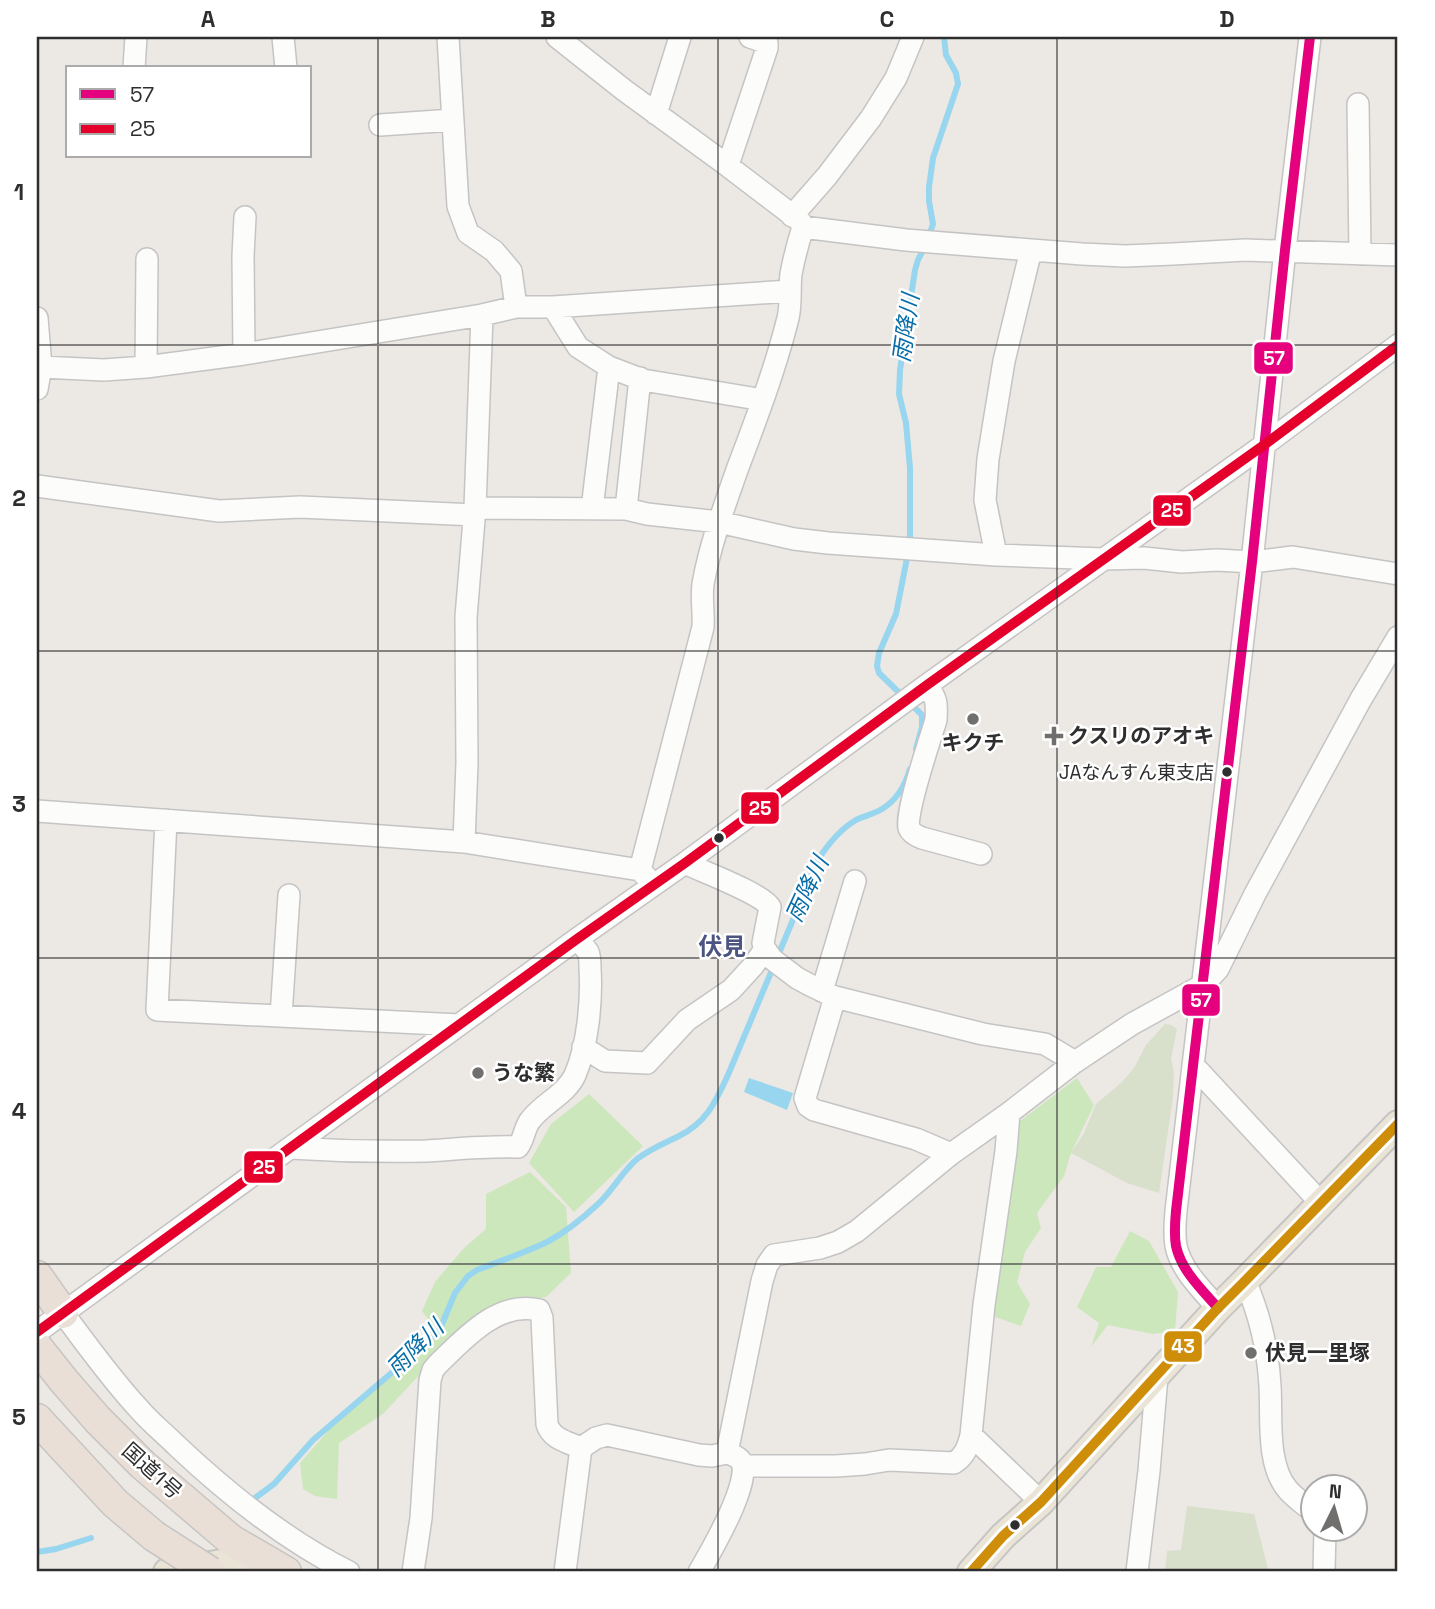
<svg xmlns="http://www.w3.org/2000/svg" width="1435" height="1609" viewBox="0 0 1435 1609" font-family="'Space Grotesk','Noto Sans JP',sans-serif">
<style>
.green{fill:#cde7bc}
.cemetery{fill:#d8e0cb}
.water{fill:#97d6ee}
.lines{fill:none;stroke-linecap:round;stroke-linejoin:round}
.stream{stroke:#97d6ee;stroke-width:6}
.minor-casing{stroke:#c5c4c5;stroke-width:24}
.major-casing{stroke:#c6c5c4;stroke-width:30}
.highway-casing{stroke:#c6c5c4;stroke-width:33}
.minor{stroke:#fcfcfb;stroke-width:21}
.major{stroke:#e9e4d5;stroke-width:26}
.highway{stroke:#eadfd6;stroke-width:30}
.highway-bridge-casing{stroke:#c6c5c4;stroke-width:33;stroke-linecap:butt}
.highway-bridge{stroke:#eadfd6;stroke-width:30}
.bus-1-casing{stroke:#fff;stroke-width:16}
.bus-2-casing{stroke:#fff;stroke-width:16}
.bus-3-casing{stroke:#fff;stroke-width:16}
.bus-1{stroke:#e5007d;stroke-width:10}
.bus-2{stroke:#e4002b;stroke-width:10}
.bus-3{stroke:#cf8e09;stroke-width:10}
.grid{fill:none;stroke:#2e2e2e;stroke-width:2;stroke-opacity:0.55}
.poi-dot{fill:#706f6e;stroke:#fff;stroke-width:2.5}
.bus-dot{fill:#2e2e2e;stroke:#fff;stroke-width:2.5}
.labels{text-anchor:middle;stroke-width:5;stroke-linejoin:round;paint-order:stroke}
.bus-label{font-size:19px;fill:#2e2e2e;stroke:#fff;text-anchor:end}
.poi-label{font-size:21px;font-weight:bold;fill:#2e2e2e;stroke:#fff;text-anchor:start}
.street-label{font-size:21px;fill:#2e2e2e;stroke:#fff}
.water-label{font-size:23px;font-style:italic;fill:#096ea7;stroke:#fff}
.quarter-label{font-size:24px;font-weight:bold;fill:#4c5481;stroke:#fff}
.line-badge{stroke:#fff;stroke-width:2.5}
.badge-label{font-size:19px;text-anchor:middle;font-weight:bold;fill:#fff}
.neatline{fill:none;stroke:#2e2e2e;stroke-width:2.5}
.grid-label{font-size:23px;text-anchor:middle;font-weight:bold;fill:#2e2e2e}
</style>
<rect width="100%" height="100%" fill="#ece8e4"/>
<path class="green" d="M1077 1078 1094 1105 1071 1153 1064 1176 1037 1213 1041 1228 1025 1252 1017 1282 1030 1304 1021 1326 984 1313 1016 1124Z
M589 1094 643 1146 574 1212 529 1163 551 1124Z
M530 1172 566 1207 571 1273 546 1297 500 1305 461 1330 383 1414 339 1443 337 1499 315 1496 303 1489 300 1463 343 1414 404 1367 433 1326 422 1311 435 1282 464 1248 486 1229V1194Z
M1130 1231 1149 1241 1178 1292 1175 1331 1153 1334 1108 1325 1091 1347 1099 1323 1077 1307 1096 1267H1111Z"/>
<path class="cemetery" d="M1165 1024 1171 1025 1177 1029 1171 1059 1174 1072 1173 1097 1159 1193 1127 1183 1071 1153 1084 1133 1096 1104 1121 1083 1134 1068 1146 1045Z
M1187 1506 1254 1514 1268 1569 1267 1572H1165L1167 1551 1181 1550Z"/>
<path class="water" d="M749 1078 793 1093 787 1110 744 1092Z"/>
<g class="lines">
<path class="stream" d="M929 236 933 224 929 201V187L933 158 958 84 956 73 946 55 944 37
M916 749 922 727V715L879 673 877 666 879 653 896 614 910 543V468L906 423 899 394 900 370 915 270 918 260 925 246
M255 1498 274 1484 313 1440 423 1346 440 1329 455 1293 468 1276 477 1270C500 1261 524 1253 547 1242 566 1232 583 1218 598 1204 613 1190 622 1172 637 1159 650 1149 665 1143 679 1136 707 1122 716 1101 728 1075L818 860C828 844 839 830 856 820 864 816 874 814 882 809 897 800 905 786 910 769
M37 1552 56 1549 91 1538"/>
<defs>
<path id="minor" d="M283 37 286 68
M448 37 458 206 468 233 494 251 511 271 516 307
M557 37 624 90 724 163 800 221 803 227C798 243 794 258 791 274 789 290 792 307 787 322 774 373 755 422 737 470 724 507 710 545 703 584 701 598 704 612 703 627L640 870
M134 68 136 37
M1358 104 1360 254
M656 114 680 37
M380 125 453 120
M728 165 767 48V43L750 37
M792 216 827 176 871 118 896 78 913 37
M803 227 906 240 1082 254 1125 256 1173 254 1245 250 1398 255
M553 307 578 347 609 367 643 380 763 400
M37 318 41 367 37 389
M244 354 243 256 245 217
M37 364 41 367 104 370 146 367 244 354 482 315 516 307H553L790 291
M146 367 147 259
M37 486 219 511 300 507 475 515
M475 508 626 509 647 514 719 522 794 539 828 543 996 555 1103 559 1144 558 1182 562 1217 560 1252 562 1293 557 1398 574
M592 509 609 367
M626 509 640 378
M996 555 985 500 988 459 1004 361 1031 250
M927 685C937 699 937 703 936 720 931 736 904 817 909 828 911 833 917 836 922 838L981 854
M37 811 464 842 640 870 649 880
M166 820 157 1010 459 1025
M464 842 467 763 466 617 475 508 482 315
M685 863C703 872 761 893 770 907L763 943 765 949 772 959 797 978 810 985 835 997 983 1034 1045 1044 1075 1062
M822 991 855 881
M835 997 805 1098 808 1106 814 1110 916 1139 951 1154
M281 1016 289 895
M583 1047 605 1061 647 1063 687 1020 731 990 753 966 765 949
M1193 1065 1321 1203
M290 1148C336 1151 380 1152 426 1151 457 1149 487 1146 518 1147 524 1139 524 1130 529 1122 541 1104 566 1095 575 1075 588 1045 592 1000 590 968 590 962 590 956 588 952 585 947 580 943 577 939
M1245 1281C1260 1315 1268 1349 1270 1386 1272 1417 1266 1465 1288 1490 1295 1498 1304 1504 1312 1511
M1218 1308C1202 1290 1181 1270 1176 1246 1174 1235 1175 1222 1176 1211L1252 562 1285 250 1310 37
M63 1313C87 1345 111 1379 139 1409 150 1422 165 1434 177 1446 229 1495 285 1540 349 1572
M37 1332 577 939 685 863 927 685 1264 445 1398 345
M971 1435 1041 1502
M743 1466H836L865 1464 889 1460 954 1463C965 1456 968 1447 971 1435L984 1305 1006 1151 1009 1113
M413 1572 421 1518 430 1380 433 1370 438 1364C464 1339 498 1300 539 1310L542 1318 547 1424C551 1439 568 1442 581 1448
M565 1572 581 1448 596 1438 607 1435 699 1455 712 1456 727 1453
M699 1572C710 1553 753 1480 741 1461 738 1456 732 1455 727 1453L762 1281 767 1265 774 1255 820 1248 838 1242 857 1231 951 1154 1009 1113 1075 1062 1132 1024 1203 985 1218 969 1255 894 1361 699 1398 637
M1137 1572 1149 1471 1157 1376
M1324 1572 1325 1528"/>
<path id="major" d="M167 1572 259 1557
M971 1572 1003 1536 1041 1502 1218 1308 1245 1281 1398 1124"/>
<path id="highway" d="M37 1276 63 1313
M37 1347 64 1381 98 1420 143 1465 231 1540 286 1572
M37 1419 115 1503 154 1536"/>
</defs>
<use href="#minor" class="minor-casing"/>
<use href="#major" class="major-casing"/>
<use href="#highway" class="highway-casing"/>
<use href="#minor" class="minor"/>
<use href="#major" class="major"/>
<use href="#highway" class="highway"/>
<defs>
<path id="highway-bridge" d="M154 1536 210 1572"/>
</defs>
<use href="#highway-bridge" class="highway-bridge-casing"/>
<use href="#highway-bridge" class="highway-bridge"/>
<defs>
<path id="bus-1" d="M1218 1308C1202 1290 1181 1270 1176 1246 1174 1235 1175 1222 1176 1211L1252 562 1285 250 1310 37"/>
<path id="bus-2" d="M37 1332 577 939 685 863 927 685 1264 445 1398 345"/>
<path id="bus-3" d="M971 1572 1003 1536 1041 1502 1218 1308 1245 1281 1398 1124"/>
</defs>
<use href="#bus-1" class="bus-1-casing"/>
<use href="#bus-2" class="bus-2-casing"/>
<use href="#bus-3" class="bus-3-casing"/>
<use href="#bus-1" class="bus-1"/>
<use href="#bus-2" class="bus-2"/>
<use href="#bus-3" class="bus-3"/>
</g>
<path class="grid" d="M378 37V1572M718 37V1572M1057 37V1572M37 345H1398M37 651H1398M37 958H1398M37 1264H1398"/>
<g class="poi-dot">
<circle cx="973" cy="719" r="7"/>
<path d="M1050.5 725.5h7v7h7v7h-7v7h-7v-7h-7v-7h7z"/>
<circle cx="478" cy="1073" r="7"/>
<circle cx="1251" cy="1353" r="7"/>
</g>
<g class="bus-dot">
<circle cx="1227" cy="772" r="6"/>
<circle cx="719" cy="838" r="6"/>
<circle cx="1015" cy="1525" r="6"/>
</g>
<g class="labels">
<g class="bus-label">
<text x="1214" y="779">JAなんすん東支店</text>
</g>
<g class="poi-label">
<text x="1068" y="743">クスリのアオキ</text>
<text x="973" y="750" text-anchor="middle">キクチ</text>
<text x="492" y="1080">うな繁</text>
<text x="1265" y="1360">伏見一里塚</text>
</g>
<g class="street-label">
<text transform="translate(152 1471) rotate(42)" y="7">国道1号</text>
</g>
<g class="water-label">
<text transform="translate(906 328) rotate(-82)" y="8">雨降川</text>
<text transform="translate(807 889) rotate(-65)" y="8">雨降川</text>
<text transform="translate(415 1348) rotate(-45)" y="8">雨降川</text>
</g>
<g class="quarter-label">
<text x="722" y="955">伏見</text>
</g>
</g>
<g class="line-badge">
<rect x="1253" y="341" width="41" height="34" rx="7" fill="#e5007d"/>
<rect x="1152" y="494" width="40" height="33" rx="7" fill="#e4002b"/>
<rect x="740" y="791" width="40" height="34" rx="7" fill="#e4002b"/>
<rect x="1181" y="983" width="40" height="34" rx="7" fill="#e5007d"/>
<rect x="243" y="1150" width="41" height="34" rx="7" fill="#e4002b"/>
<rect x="1163" y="1330" width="40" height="33" rx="7" fill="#cf8e09"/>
</g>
<g class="badge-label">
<text x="1274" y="365">57</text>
<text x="1172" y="517">25</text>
<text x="760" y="815">25</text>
<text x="1201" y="1007">57</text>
<text x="264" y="1174">25</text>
<text x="1183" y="1353">43</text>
</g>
<rect width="1435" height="1609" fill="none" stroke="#ffffff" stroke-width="77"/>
<rect x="66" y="66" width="245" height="91" fill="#ffffff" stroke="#ababab" stroke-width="2"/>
<rect x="80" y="89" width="35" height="10" fill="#e5007d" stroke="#ababab" stroke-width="2"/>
<text x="130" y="102" font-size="21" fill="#2e2e2e">57</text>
<rect x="80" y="124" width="35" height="10" fill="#e4002b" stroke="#ababab" stroke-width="2"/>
<text x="130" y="136" font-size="21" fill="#2e2e2e">25</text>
<g transform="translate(1334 1508) rotate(5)"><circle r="33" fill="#ffffff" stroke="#ababab" stroke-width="2"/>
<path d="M0-5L12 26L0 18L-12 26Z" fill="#706f6e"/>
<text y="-10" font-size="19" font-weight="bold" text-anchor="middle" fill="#2e2e2e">N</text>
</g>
<rect x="38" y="38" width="1358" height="1532" class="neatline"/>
<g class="grid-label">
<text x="208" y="27">A</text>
<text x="548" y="27">B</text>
<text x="887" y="27">C</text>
<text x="1227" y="27">D</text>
<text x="19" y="200">1</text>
<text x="19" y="506">2</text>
<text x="19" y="812">3</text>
<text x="19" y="1119">4</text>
<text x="19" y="1425">5</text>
</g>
</svg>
